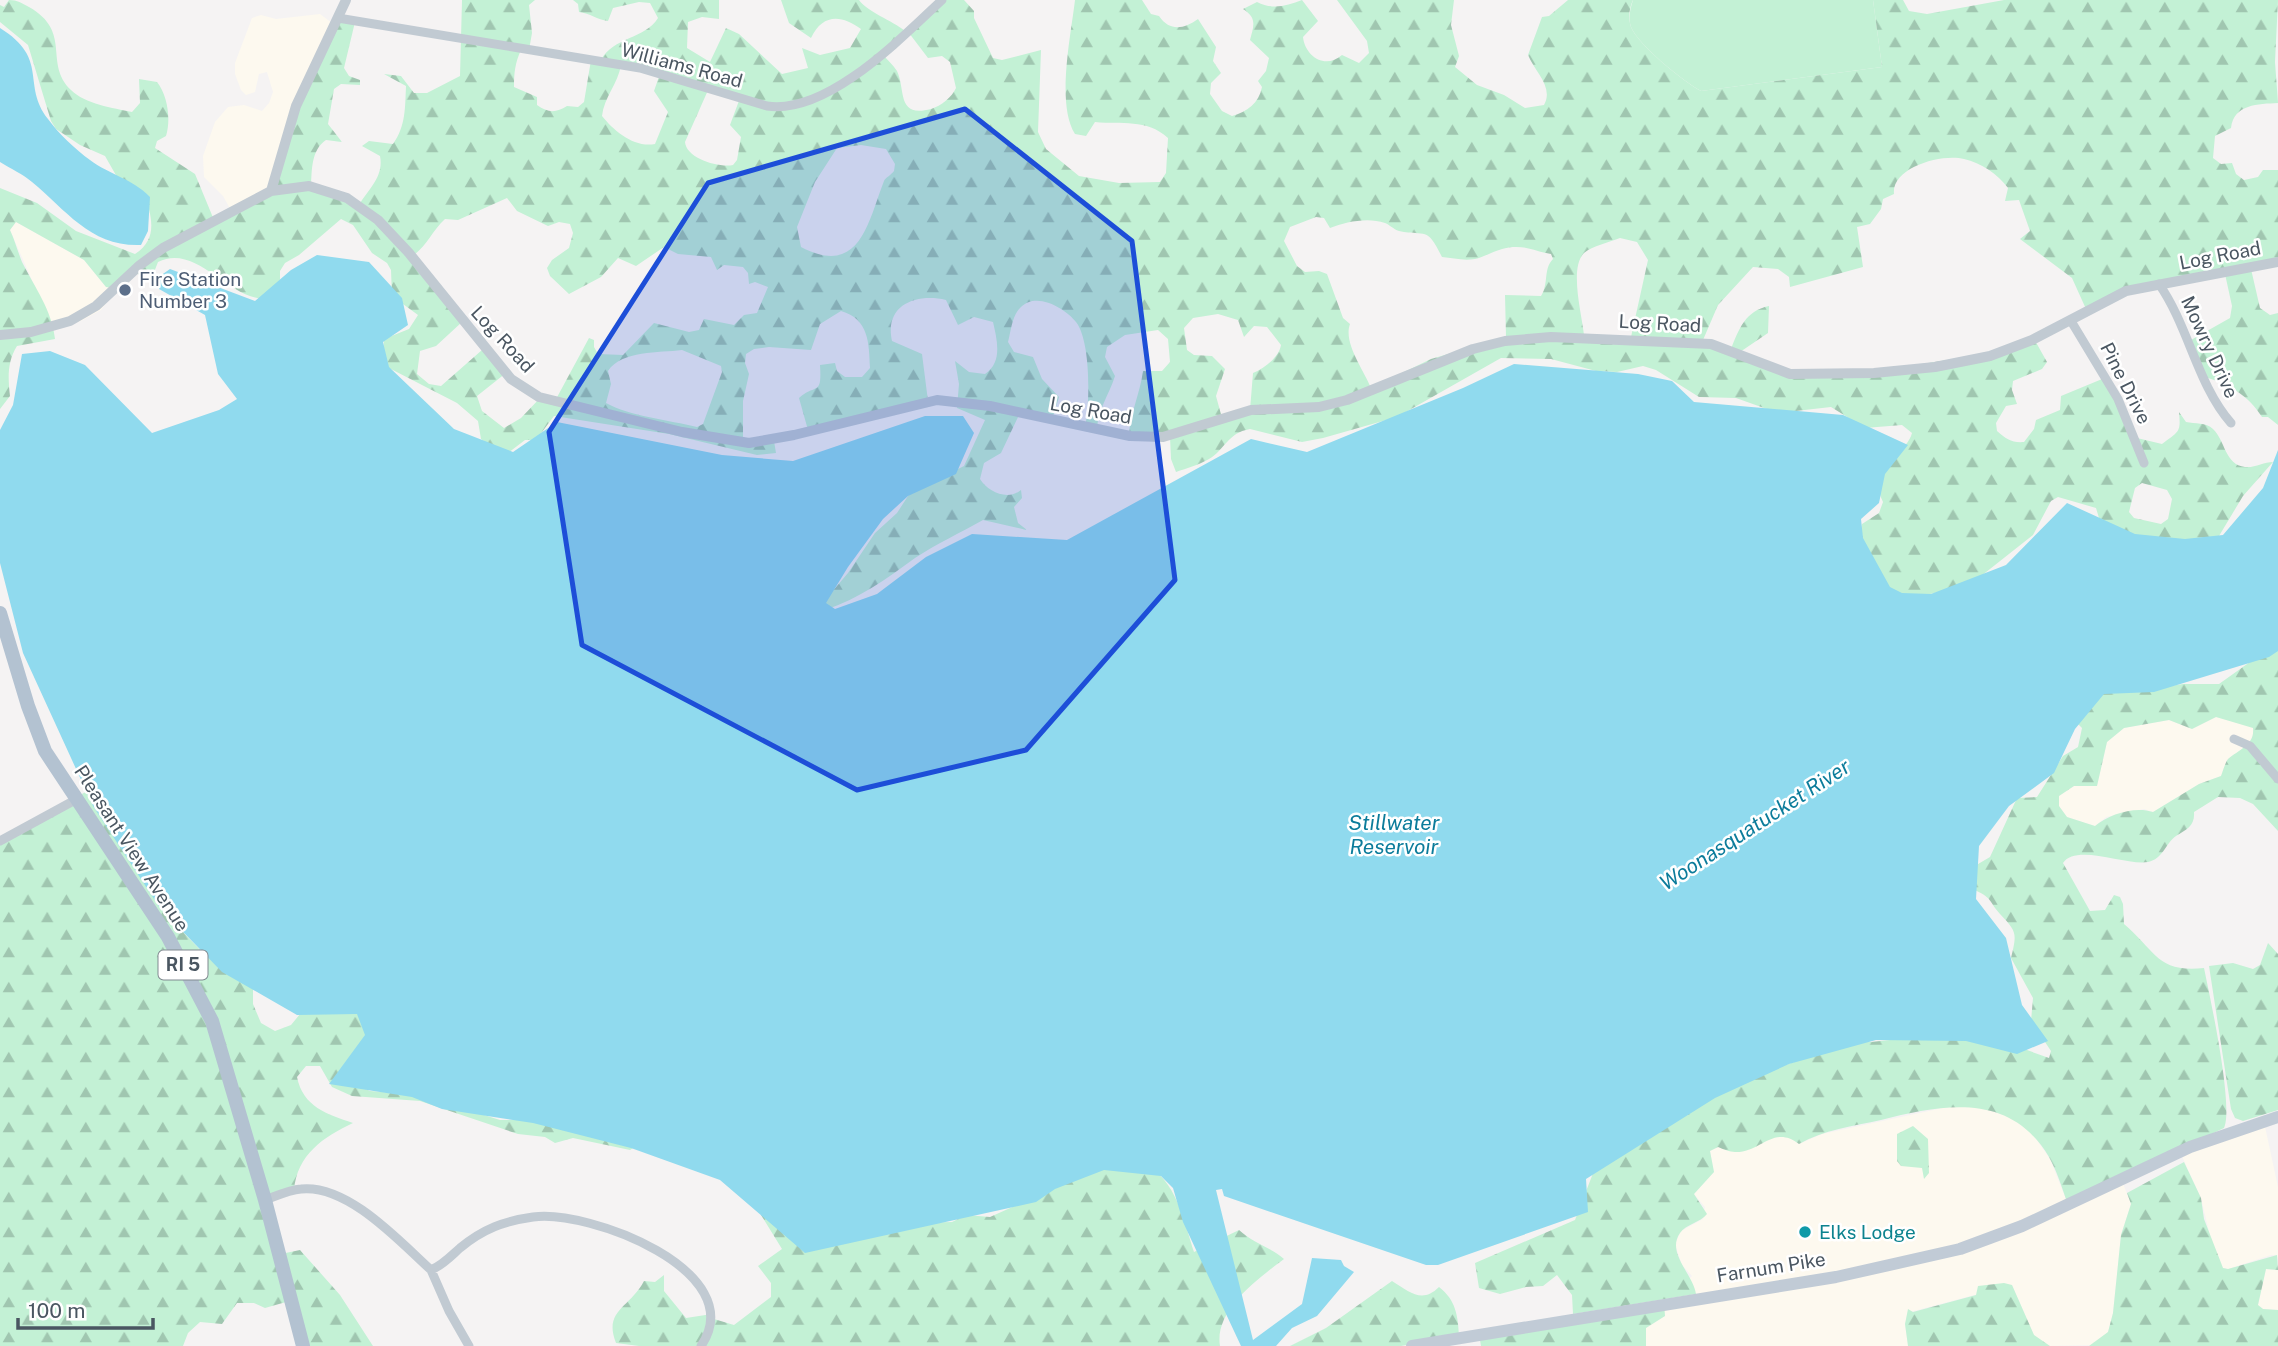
<svg xmlns="http://www.w3.org/2000/svg" width="2278" height="1346" viewBox="0 0 2278 1346" font-family="'Public Sans',sans-serif">
<style>
.commercial{fill:#fdf9ef}
.green{fill:#c3f1d5}
.forest{fill:url(#forest-firs);fill-rule:evenodd}
.water{fill:#90daee}
.lines{fill:none;stroke-linecap:round;stroke-linejoin:round}
.minor{stroke:#c1cad2;stroke-width:9}
.tertiary{stroke:#c1cad2;stroke-width:10}
.secondary{stroke:#c1cbd6;stroke-width:12}
.primary{stroke:#b3c2d1;stroke-width:14}
.marked{fill:#1d4ed8;fill-opacity:0.2;stroke:#1d4ed8;stroke-width:5;stroke-linejoin:round}
.service-dot{fill:#5c6f8a;stroke:#fff;stroke-width:2.5}
.culture-dot{fill:#0f9aa8;stroke:#fff;stroke-width:2.5}
.labels{text-anchor:middle;stroke-width:5;stroke-linejoin:round;paint-order:stroke}
.shield{fill:#fff;stroke:#808990;stroke-width:2}
.shield-label{font-size:18px;font-weight:bold;fill:#4a5661}
.street-label{font-size:19px;fill:#4a5661;stroke:#fff}
.service-label{font-size:19px;fill:#4e5e75;stroke:#fff;text-anchor:start}
.culture-label{font-size:19px;fill:#0d838f;stroke:#fff;text-anchor:start}
.water-label{font-size:21px;font-style:italic;fill:#0c7c9b;stroke:#fff}
</style>
<defs>
<pattern id="forest-firs" width="22" height="20" patternUnits="userSpaceOnUse" patternTransform="scale(1.75)"><rect width="22" height="20" fill="#c3f1d5"/><path d="M5 1l3.5 6h-7zM16 11l3.5 6h-7z" fill="#a0c6b0"/></pattern>
</defs>
<rect width="100%" height="100%" fill="#f5f3f3"/>
<path class="commercial" d="M320 14 336 26 273 191 232 212 223 196 204 177 203 156 215 122 228 107 244 105 262 111 269 103 273 92 267 72 259 74 255 92 246 95 241 90 235 74V63L252 18 261 15 276 19Z
M16 222 84 260 106 287 119 286 101 310 81 321 54 330 10 230Z
M2216 717 2253 727 2254 734 2249 744 2227 760 2221 776 2199 784 2153 812 2144 809 2106 817 2095 826 2067 817 2059 806V796L2074 786H2097L2107 742 2124 728 2169 720 2192 729Z
M1952 1106 1977 1107 2008 1116 2032 1133 2050 1159 2067 1202 2122 1181 2131 1204 2121 1235 2113 1313 2108 1332 2094 1345 2048 1346 2034 1335 2012 1285 1910 1312 1905 1324 1908 1346H1646V1328L1665 1316 1664 1304 1692 1276 1682 1265 1675 1244 1681 1231 1703 1219 1705 1207 1694 1194 1714 1172 1710 1151 1718 1147 1737 1152 1779 1135 1789 1137 1799 1144 1822 1134Z
M2264 1122 2278 1187V1260L2277 1255H2271L2228 1269 2223 1268 2211 1240 2201 1198 2181 1154Z
M2266 1269 2278 1270V1310L2263 1309 2258 1305Z"/>
<path class="green" d="M1633 0H1873L1882 67 1701 91C1684 82 1638 45 1631 27 1628 18 1630 9 1633 0Z"/>
<path class="forest" d="M9 0C18 0 21 3 29 7 73 32 43 63 71 90 85 104 113 108 132 112L140 103 139 79 157 82C168 96 171 120 166 136L157 141 155 148 195 174 214 220 273 191 295 113 340 18 355 22 344 68 349 76 360 80V85L341 84 334 89 328 124 342 142 326 140C311 150 312 170 311 186L359 205C369 188 384 177 380 156L362 146 369 141 393 144C406 126 405 107 406 86L384 74 401 76 414 93H427L460 76 462 0H535L529 5 532 33 529 50H521C515 63 514 73 514 87L537 97V105C548 113 556 113 567 106L578 107 584 102 591 60H601C613 37 645 39 658 18L650 3 639 2 613 8 608 21C597 20 590 13 579 12L578 4 573 0H719V19L702 17 688 22 687 48 710 62 726 28 739 34 782 74 808 68 802 48 820 55 850 48 861 29C841 14 822 14 811 38L789 23 781 0H859C866 11 893 21 905 31L882 54C887 59 893 65 897 71 906 90 896 118 931 109 941 106 952 97 956 88L950 62 942 56 928 58 909 33 939 0H964L974 11V18L993 58 1002 60 1041 50 1038 132 1046 149 1079 176 1119 183 1160 182 1166 173 1168 138C1146 118 1122 125 1095 122L1086 136 1075 134C1056 104 1071 35 1075 0H1142L1151 14 1159 16C1170 32 1184 29 1198 19L1216 47 1213 61 1221 73 1211 83 1210 94 1222 111 1232 116C1247 112 1259 103 1262 87L1258 81 1266 71 1269 58 1250 40C1254 25 1257 18 1243 9L1257 2C1272 10 1287 6 1302 0L1318 21 1303 37C1305 56 1325 70 1342 55L1359 63 1369 53 1367 41 1337 0H1454L1451 25 1459 56 1455 67 1477 85 1504 95 1525 108 1544 105C1554 87 1535 72 1528 55L1542 17 1549 16 1568 0H1633C1629 9 1628 18 1631 27 1638 45 1684 82 1701 91L1882 67 1873 0H1903L1909 11 1927 14 2004 0H2278L2275 62 2278 103C2258 104 2234 104 2231 128L2215 136 2213 158 2221 164 2232 163 2236 174 2244 180 2258 177 2263 170H2278V263L2251 269 2260 308 2270 315 2278 313V425L2268 417H2262C2248 395 2230 385 2205 377L2191 340 2230 318 2232 306 2225 274 2132 290 2086 309 2072 278 2020 239 2030 231 2019 200 2005 201 2008 188C1998 174 1981 163 1964 159 1943 153 1891 167 1894 194L1883 199 1881 209 1870 224 1857 227 1863 267 1790 287 1789 277 1778 269 1753 267 1718 305 1703 340 1731 349C1739 329 1745 311 1769 306L1768 333 1740 352 1784 371H1876L1993 353 2033 337 2047 362 2042 369 2013 381 2012 390 2017 404 2006 406 1996 423 1997 431C2006 439 2012 443 2024 442L2034 429 2036 420 2060 410 2061 396 2107 377 2137 438 2162 444C2179 431 2181 433 2179 412L2186 422C2195 424 2206 422 2213 429 2225 440 2225 465 2245 467 2255 468 2264 462 2273 462L2243 496 2219 536 2167 552 2099 518 2096 508 2058 497 2051 501 2033 535 1971 584 1898 602 1859 540 1862 524 1879 513 1883 502C1866 468 1907 454 1912 433L1902 425 1865 428 1831 407 1778 413 1736 398 1699 397 1656 370 1643 366 1617 372 1596 371 1551 359 1501 358 1397 417 1323 438 1302 442 1250 429C1227 433 1225 450 1209 459 1199 465 1187 468 1176 472L1171 459 1170 437 1129 435C1130 413 1140 394 1143 371H1162L1170 362 1168 339 1158 330 1125 335 1107 347 1105 357 1115 376C1109 395 1098 409 1097 429L1085 427C1090 405 1091 341 1076 322 1066 309 1037 291 1021 307 1012 315 1011 331 1008 342L1014 352 1033 357 1042 379 1059 397 1052 420 1019 415 1001 453 984 463 980 479C988 492 1008 501 1021 490L1022 498 1014 507 1018 523 1027 530 983 520C960 533 936 544 915 558 885 580 860 598 825 610L820 606 848 573 875 533 897 513 910 493 964 466 985 420 957 408 959 384 955 361 969 372 985 374C1003 362 997 340 993 322L974 317 958 325 946 300C916 293 884 305 892 341L922 354 928 401 808 430 799 398C816 383 822 397 820 365L835 363 837 371 845 377H862L870 368C869 343 869 319 841 311L820 324 811 350 769 347 754 349 746 354 745 363 749 374 743 401V441H774L776 453 757 455 669 434 554 416 536 440H525L504 456 481 439 478 421 457 403 387 367 383 357 384 339 409 329 418 315 392 296 391 270 387 263 372 253 353 225 341 219 299 255 285 263 280 271V280L263 299C226 296 195 243 158 262L151 280 133 272 116 289 106 287 84 260 16 222 10 230C15 241 18 252 22 262 35 288 52 310 55 339L17 346C7 362 8 378 10 396L0 409V188L37 203 76 231 135 254C158 239 152 218 145 195L117 177 105 156 80 145 56 129 51 121 28 45 0 22V5L4 7ZM621 65 661 71 654 91 668 112 655 144C634 148 614 131 602 116 604 97 618 84 621 65ZM709 88 740 98 730 125 741 137 737 160 733 165C718 168 686 158 685 142ZM861 145 886 149 895 164 894 171C891 175 885 178 884 181 868 222 860 278 801 247L797 227 815 182 837 148ZM507 198 517 211 548 226 559 222 570 224 573 233 569 248 552 260 547 268 550 276 569 294 601 277 618 258 636 266 664 247 678 254 711 257 717 270 724 265 743 267 748 273 749 284 755 282 768 287 757 313 744 315 734 325 704 319 699 330 689 332 654 323 623 355 598 354 594 347V340L589 338 555 401 541 397 521 418 504 428 482 411 477 396 506 373 482 350 441 386 429 384 417 374 420 351 436 346 462 322 414 255C428 244 432 231 445 219L458 220ZM1316 217 1324 218 1330 228C1346 222 1367 217 1385 223 1390 225 1393 229 1399 231 1427 237 1426 225 1442 257 1453 258 1463 261 1475 259 1485 257 1498 248 1513 247 1528 246 1537 252 1551 254L1553 259C1543 269 1549 284 1541 296L1505 295 1506 337 1431 359 1371 388C1364 370 1343 343 1350 324L1343 318 1327 274 1319 271 1305 272 1297 266 1284 241 1290 227ZM1620 238 1637 242 1648 260 1631 337 1584 335C1582 315 1569 268 1584 253 1592 246 1610 242 1620 238ZM1218 314 1238 320 1244 337 1254 326 1267 327 1281 345C1279 357 1265 368 1253 373L1250 410 1222 418 1216 396 1225 369 1212 356 1194 355 1187 350 1184 328 1193 318ZM682 350 721 366 722 372 703 424 697 427C669 420 629 416 606 403L611 384 608 371C622 350 659 353 682 350ZM2142 483 2167 490 2172 499 2168 519 2161 524 2134 518 2129 512 2135 488Z
M2278 642V831L2253 804 2240 798 2218 797 2194 812C2195 826 2187 829 2176 836 2165 844 2163 859 2148 862 2127 866 2076 843 2063 863L2090 911 2105 910 2114 895 2120 897 2123 904 2124 924C2156 951 2157 973 2204 968 2210 997 2234 1107 2224 1128L2067 1202C2062 1188 2057 1171 2049 1157 2010 1092 1945 1104 1881 1120 1854 1126 1823 1130 1799 1144 1773 1124 1761 1153 1735 1152 1730 1152 1723 1149 1718 1147L1710 1151 1714 1172 1694 1194 1707 1214C1700 1223 1686 1224 1680 1233 1666 1253 1693 1274 1696 1294L1573 1314 1572 1295 1557 1275 1543 1286 1526 1287 1500 1294 1479 1288 1475 1263 1575 1220 1595 1168 1721 1087 1859 1040 1871 1042 1974 1031 2049 1058 2051 1051 2031 1021 2033 998 2011 958C2017 933 2017 932 2000 914 1987 899 1993 898 1972 889L1973 867 1990 857 2017 798 2037 797 2063 756 2078 747 2082 728 2074 720 2112 682 2150 689 2183 684H2219ZM2216 717 2253 728C2255 745 2238 750 2228 759 2225 763 2223 771 2221 776L2199 784 2153 812C2135 806 2109 814 2095 826L2067 817 2059 806V796L2074 786H2097L2107 742 2124 728 2169 720 2192 729Z
M87 791 184 933 206 956 253 989V1004L261 1023 275 1031 291 1025 305 1008 359 1005 366 1032 351 1082 370 1091 420 1095 500 1120H519L538 1115 638 1145 630 1150 573 1138 555 1143 545 1137 518 1134 420 1101 352 1096 332 1087 320 1066H306L297 1077C303 1107 327 1114 353 1123 323 1137 297 1155 294 1190L262 1197 276 1255 300 1250 340 1295 373 1346H299L286 1302 265 1308 254 1303H237L222 1324 200 1322 188 1333 183 1346H0V842Z
M2268 943 2278 954V1110L2243 1121 2235 1118 2231 1109 2209 966 2233 963 2253 969 2260 965Z
M1913 1126 1928 1139 1929 1173 1924 1179 1922 1168 1901 1166 1897 1161V1134Z
M1059 1162 1152 1168C1178 1188 1184 1221 1194 1252L1239 1230C1253 1243 1270 1247 1284 1259 1259 1278 1214 1310 1220 1346H639L616 1343C603 1310 630 1308 644 1281L655 1282 664 1275V1291L686 1318 712 1314 714 1319 734 1325 771 1297V1283L758 1266 782 1249 761 1215 915 1223 952 1222 966 1215 990 1217 1035 1197Z
M2184 1162 2201 1198 2204 1219 2223 1268 2228 1269 2277 1255 2278 1270 2266 1269 2258 1305 2263 1309 2278 1310V1346H2089L2108 1332 2113 1313 2121 1235 2131 1204 2127 1193Z
M1392 1281C1410 1292 1422 1304 1439 1287 1456 1300 1458 1316 1459 1336L1401 1346H1290L1326 1328Z
M2004 1283 2012 1285 2034 1335 2050 1346H1908L1905 1324 1908 1309 1913 1312 1976 1295 1978 1286Z
M1664 1304 1665 1316 1646 1328V1346H1481L1479 1334Z"/>
<path class="water" d="M0 28C50 59 21 84 48 119 58 133 76 150 90 160 110 175 133 179 150 197L148 231 141 245C91 247 67 211 32 182 23 174 11 169 0 162Z
M317 255 369 262 402 298 408 325 383 342 389 367 454 429 513 452 557 422 722 455 793 461 925 416H963L974 433 956 474 908 496 883 519 848 567 826 603 835 609 877 594 926 557 972 534 1067 540 1251 439 1307 452 1463 388 1514 364 1638 374 1672 381 1694 402 1843 415 1908 445 1885 474 1879 503 1861 519 1863 538 1890 587 1902 593 1931 594 2006 565 2067 503 2135 534 2185 539 2223 535 2263 488 2278 450V651L2269 657 2154 692 2104 694 2075 729 2054 773 2009 806 1979 846 1976 899 2006 938 2022 1005 2048 1041 2017 1054 1966 1041 1876 1040 1789 1064 1715 1098 1586 1179 1588 1212 1438 1265H1426L1224 1196 1222 1189 1216 1190 1253 1340 1302 1304 1312 1258 1341 1260 1344 1266 1354 1272 1317 1316 1292 1328 1276 1346H1241L1183 1222 1173 1188 1161 1176 1104 1170 1055 1189 1036 1202 805 1253 720 1180 631 1148 533 1123 442 1109 412 1097 329 1084 365 1035 357 1014 297 1015 222 972 160 908 93 806 23 653 0 563V430L13 405 22 354 50 351 85 365 152 433 219 410 237 399 218 374 205 315 159 289 160 276 170 269 255 301 291 270Z"/>
<g class="lines">
<path class="minor" d="M338 18 640 68 767 106C827 115 900 39 942 0
M2159 284C2189 327 2197 384 2231 423
M2071 321 2118 399 2144 463
M2234 739 2250 746 2278 779
M0 841 77 799
M265 1200C276 1196 289 1190 301 1189 348 1184 400 1242 431 1270
M469 1346 449 1311 431 1270C443 1265 451 1256 460 1248 483 1229 504 1221 533 1217 588 1209 752 1271 701 1346"/>
<path class="tertiary" d="M271 191 296 106 346 0
M0 335 31 332 70 321 96 306 140 265 163 248 271 191 309 186 347 198 378 220 409 253 511 379 539 397 682 432 749 443 794 435 937 400 990 406 1130 436 1163 437 1251 410 1319 407 1347 400 1473 349 1505 341 1551 337 1711 344 1790 374 1874 373 1935 367 1990 356 2032 340 2126 291 2278 262"/>
<path class="secondary" d="M1412 1346 1836 1277 1960 1249 2022 1226 2190 1147 2278 1117"/>
<path class="primary" d="M0 613 28 706 45 751 168 937 212 1021 265 1200 303 1346"/>
</g>
<path class="marked" d="M965 109 1132 241 1175 580 1026 750 857 790 582 645 549 432 708 183Z"/>
<circle class="service-dot" cx="125" cy="290" r="7"/>
<circle class="culture-dot" cx="1805" cy="1232" r="7"/>
<g class="labels">
<rect class="shield" x="158.5" y="950.5" width="49" height="29" rx="5"/>
<g class="shield-label">
<text x="183" y="971">RI 5</text>
</g>
<g class="street-label">
<text transform="translate(682 65) rotate(15)" y="7">Williams Road</text>
<text transform="translate(2220 255) rotate(-11)" y="7">Log Road</text>
<text transform="translate(1660 323) rotate(3)" y="7">Log Road</text>
<text transform="translate(503 339) rotate(47)" y="7">Log Road</text>
<text transform="translate(2210 347) rotate(65)" y="7">Mowry Drive</text>
<text transform="translate(2126 383) rotate(63)" y="7">Pine Drive</text>
<text transform="translate(1091 410) rotate(10)" y="7">Log Road</text>
<text transform="translate(132 848) rotate(57)" y="7">Pleasant View Avenue</text>
<text transform="translate(1771 1267) rotate(-9)" y="7">Farnum Pike</text>
</g>
<g class="service-label">
<text x="139" y="286">Fire Station<tspan x="139" dy="22">Number 3</tspan></text>
</g>
<g class="culture-label">
<text x="1819" y="1239">Elks Lodge</text>
</g>
<g class="water-label">
<text x="1394" y="830">Stillwater<tspan x="1394" dy="24">Reservoir</tspan></text>
<text transform="translate(1755 825) rotate(-33)" y="7">Woonasquatucket River</text>
</g>
</g>
<path d="M18 1318v10h135v-10" fill="none" stroke="#4a5661" stroke-width="3.5"/>
<text x="28" y="1318" font-size="21" fill="#4a5661" stroke="#ffffff" stroke-width="5" paint-order="stroke">100 m</text>
</svg>
